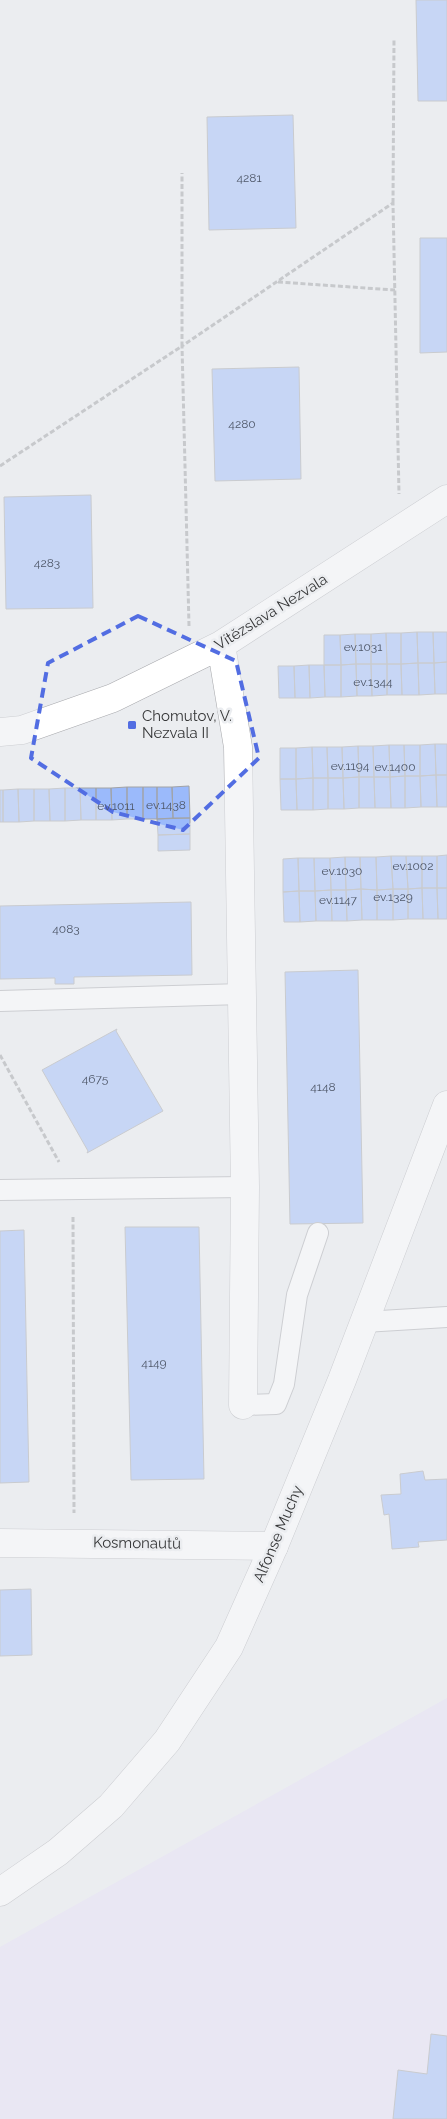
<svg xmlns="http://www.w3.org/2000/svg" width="447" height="2119" viewBox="0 0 447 2119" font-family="Raleway,sans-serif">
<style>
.industrial{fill:#e6dff5}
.building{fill:#9bbafb;stroke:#a1a3a6}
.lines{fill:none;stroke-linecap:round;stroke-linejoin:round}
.service-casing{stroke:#a8a9ad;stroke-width:22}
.minor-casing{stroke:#a8a9ad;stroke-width:29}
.secondary-casing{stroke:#a8a9ad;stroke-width:29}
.path{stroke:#9c9ea0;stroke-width:3;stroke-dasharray:5 2.5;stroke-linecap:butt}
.service{stroke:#fff;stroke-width:20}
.minor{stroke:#fff;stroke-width:28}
.secondary{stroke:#fff;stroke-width:28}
.marked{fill:none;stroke:#526de2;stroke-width:4;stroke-dasharray:10 6;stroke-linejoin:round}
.poi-dot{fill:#526de2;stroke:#ebedf0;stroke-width:2}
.labels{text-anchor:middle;stroke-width:5;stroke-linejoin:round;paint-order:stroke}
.number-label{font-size:12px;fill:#4e5768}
.street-label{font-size:15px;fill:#353637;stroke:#ebedf0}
.poi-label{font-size:15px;fill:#353637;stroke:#ebedf0;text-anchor:start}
</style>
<rect width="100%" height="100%" fill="#ebedf0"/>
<path class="industrial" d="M447 1698V2119H0V1947Z"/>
<path class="building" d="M416 0H447V101H418Z
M293 115 296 228 209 230 207 117Z
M420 238H447V352L420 353Z
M299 367 301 479 215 481 212 369Z
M91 495 93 608 6 609 4 497Z
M417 632 418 663 401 664V633Z
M417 632H433L434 663H418Z
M433 632H447V662L434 663Z
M386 633H401V664H387Z
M386 633 387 664H371V634Z
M355 634H371V664H356Z
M355 634 356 664 341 665 340 635Z
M324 635H340L341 665H324Z
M447 662V694H435L434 663Z
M418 663 419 695H402L401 664Z
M418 663H434L435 694 419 695Z
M356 664H371L372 696H357Z
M356 664 357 696 341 697V665Z
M371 664H387V695L372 696Z
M387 664H401L402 695H387Z
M309 665H324L325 697 310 698Z
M309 665 310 698H295L294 666Z
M324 665H341V697H325Z
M278 666H294L295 698H279Z
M435 744 436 775 420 776V745Z
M435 744H447V775H436Z
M389 745H404L405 776 390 777Z
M389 745 390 777H374L373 746Z
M404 745H420V776H405Z
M358 746 359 777 343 778 342 747Z
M358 746H373L374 777H359Z
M312 747 313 778 296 779V748Z
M312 747H327L328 778H313Z
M327 747H342L343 778H328Z
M280 748H296V779H280Z
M436 775H447V807H437Z
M436 775 437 807H421L420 776Z
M405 776H420L421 807 405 808Z
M405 776V808H391L390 777Z
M359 777H374L375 808H359Z
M359 777V808L344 809 343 778Z
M374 777H390L391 808H375Z
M313 778H328V809L313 810Z
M313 778V810H297L296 779Z
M328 778H343L344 809H328Z
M280 779H296L297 810H281Z
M189 786 190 818H173L172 787Z
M127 787H143V819H127Z
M127 787V819L112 820 111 788Z
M143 787H157V819H143Z
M157 787H172L173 818 157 819Z
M65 788H80L81 820 65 821Z
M65 788V821H50L49 789Z
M80 788H96V820H81Z
M96 788H111L112 820H96Z
M18 789H34V821L19 822Z
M18 789 19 822H3V790Z
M34 789H49L50 821H34Z
M0 790H3V822H0Z
M190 818V834L158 835 157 819Z
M190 834V850L158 851V835Z
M447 855V888H437V856Z
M391 856 393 889 377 890 376 857Z
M391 856H406L408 889H393Z
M406 856H422V888L408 889Z
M422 856H437V888H422Z
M345 857 346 890H331L330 858Z
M345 857H360L361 889 346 890Z
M360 857H376L377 890 361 889Z
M298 858 299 891 283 892V859Z
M298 858H314L315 891H299Z
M314 858H330L331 890 315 891Z
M422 888H437L438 919H423Z
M422 888 423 919H408V889Z
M437 888H447V919H438Z
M361 889 377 890V920H362Z
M361 889 362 920 347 921 346 890Z
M393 889H408V919L393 920Z
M393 889V920H377V890Z
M331 890H346L347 921H332Z
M331 890 332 921H316L315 891Z
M299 891H315L316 921 300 922Z
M299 891 300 922H284L283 892Z
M191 902 192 975 74 977V984H55V978L0 979V906Z
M358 970 363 1223 290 1224 285 972Z
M117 1029 116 1031 163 1111 87 1153 88 1151 42 1070Z
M125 1227H199L204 1479 131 1480Z
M24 1230 29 1482 0 1483V1231Z
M423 1471 425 1480 447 1479V1540L418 1542 419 1547 392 1549 389 1514 384 1515 381 1495 401 1494 400 1474Z
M31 1589 32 1655 0 1656V1590Z
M431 2034 447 2036V2119H393L398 2070 427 2074Z"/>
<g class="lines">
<defs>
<path id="service" d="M0 1001 242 994
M0 1190 245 1187
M364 1322 447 1317
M243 1405 276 1404 284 1384 297 1295 318 1233"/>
<path id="minor" d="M221 645 238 747 245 1187 243 1405
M0 732 22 730 113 698 221 645 447 499
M0 1543 274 1546"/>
<path id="secondary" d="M0 1892 58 1852 111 1806 167 1741 229 1647 274 1546 342 1380 447 1105"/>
</defs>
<use href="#service" class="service-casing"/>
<use href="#minor" class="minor-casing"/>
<use href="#secondary" class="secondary-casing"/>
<path class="path" d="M393 203 394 39
M278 282 395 290
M0 466 182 346V173
M189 626 182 346 393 203 399 494
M0 1055 59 1162
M73 1217 74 1513"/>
<use href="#service" class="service"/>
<use href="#minor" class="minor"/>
<use href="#secondary" class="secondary"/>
</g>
<path d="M0 0H447V2119H0ZM138 616 236 661 259 758 183 830 113 812 31 758 48 663Z" fill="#ebedf0" fill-opacity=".55" fill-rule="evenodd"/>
<path class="marked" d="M138 616 236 661 259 758 183 830 113 812 31 758 48 663Z"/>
<rect class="poi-dot" x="127" y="720" width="10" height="10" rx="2.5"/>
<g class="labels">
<g class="number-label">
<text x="249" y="182">4281</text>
<text x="242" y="428">4280</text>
<text x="47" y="567">4283</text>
<text x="363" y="651">ev.1031</text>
<text x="373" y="686">ev.1344</text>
<text x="350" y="770">ev.1194</text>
<text x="395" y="771">ev.1400</text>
<text x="166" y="809">ev.1438</text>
<text x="116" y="810">ev.1011</text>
<text x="413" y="870">ev.1002</text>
<text x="342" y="875">ev.1030</text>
<text x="393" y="901">ev.1329</text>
<text x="338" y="904">ev.1147</text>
<text x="66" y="933">4083</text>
<text x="95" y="1083">4675</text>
<text x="323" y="1091">4148</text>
<text x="154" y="1367">4149</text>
</g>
<g class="street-label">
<text transform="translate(271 612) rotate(-32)" y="5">Vítězslava Nezvala</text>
<text transform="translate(278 1534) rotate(-67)" y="5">Alfonse Muchy</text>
<text transform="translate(137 1543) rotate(1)" y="5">Kosmonautů</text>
</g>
<g class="poi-label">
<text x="142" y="721">Chomutov, V.<tspan x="142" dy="17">Nezvala II</tspan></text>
</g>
</g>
</svg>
